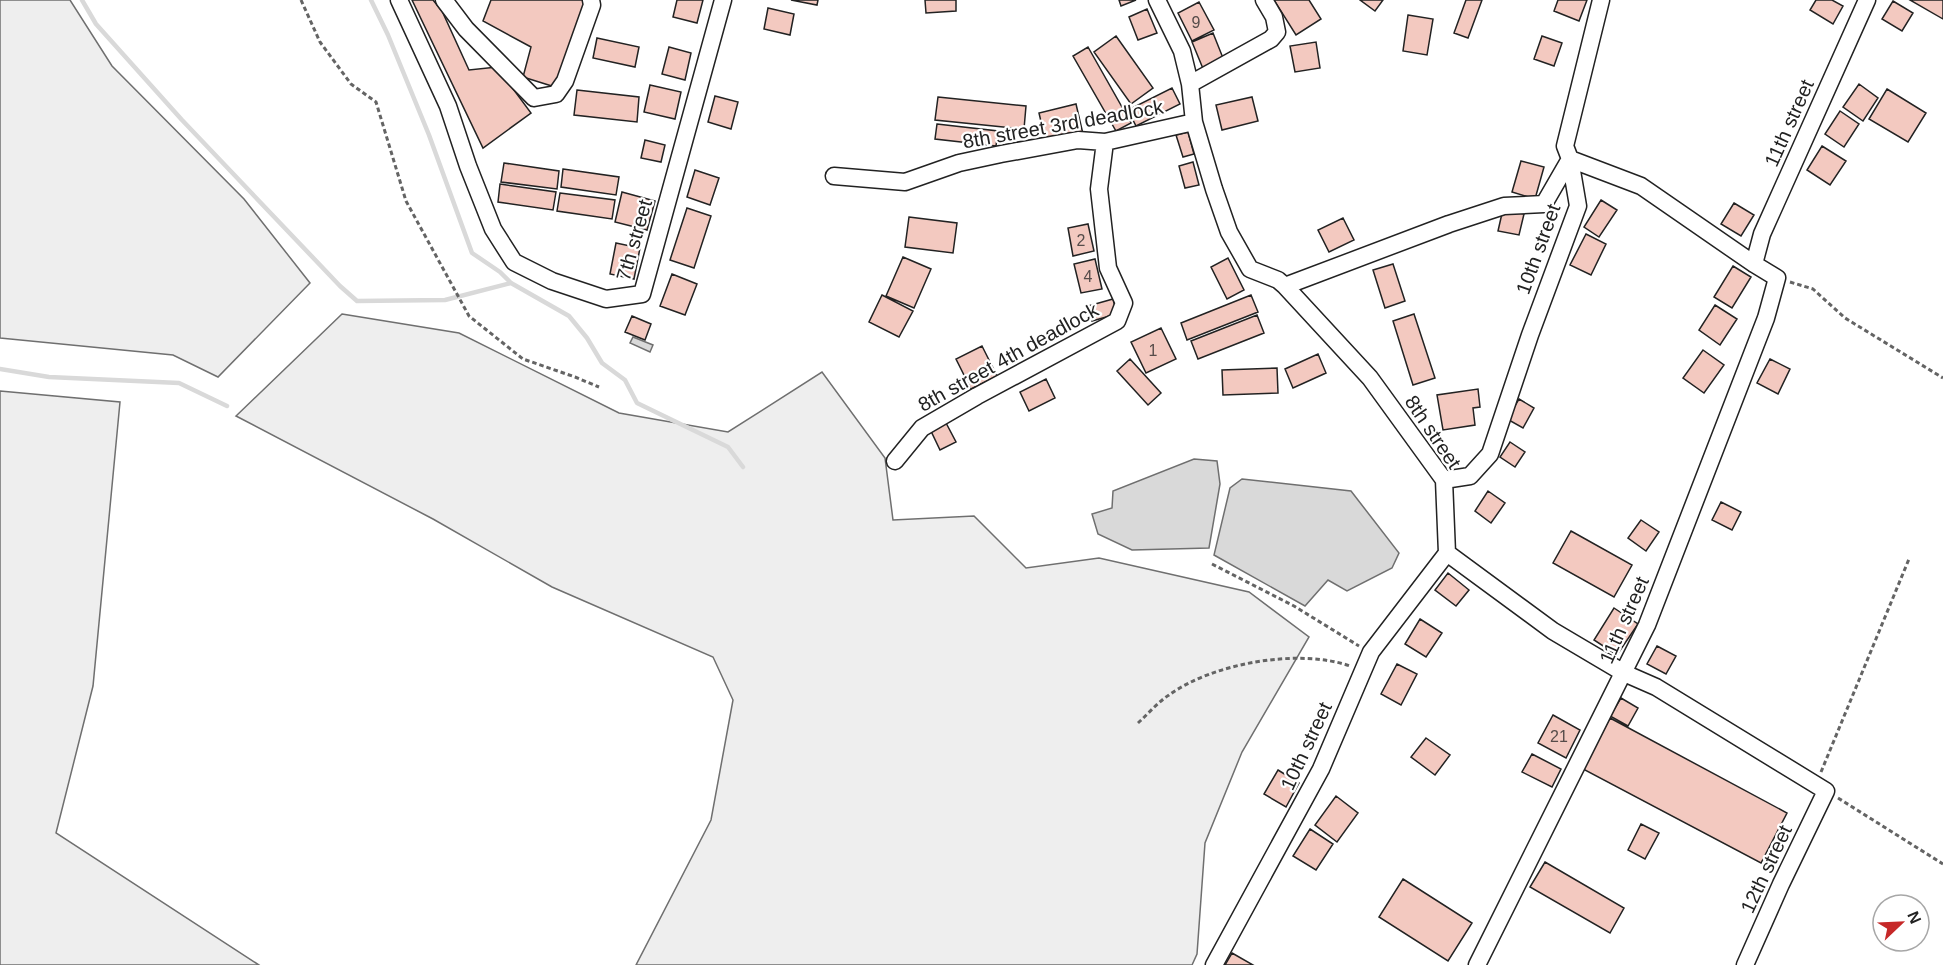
<svg xmlns="http://www.w3.org/2000/svg" width="1943" height="965" viewBox="0 0 1943 965" font-family="Arial,sans-serif">
<style>
.green{fill:#eee;stroke:#6f6f6f;stroke-width:1.5}
.water{fill:#d9d9d9;stroke:#6f6f6f;stroke-width:1.5}
.lines{fill:none;stroke-linecap:round;stroke-linejoin:round}
.stream{stroke:#d9d9d9;stroke-width:4.5}
.building{fill:#f3c9c0;stroke:#222;stroke-width:1.5}
.minor-casing{stroke:#222;stroke-width:19}
.path{stroke:#646464;stroke-width:3;stroke-dasharray:4.5 3;stroke-linecap:butt}
.minor{stroke:#fff;stroke-width:16}
.labels{text-anchor:middle;stroke-width:4.5;stroke-linejoin:round;paint-order:stroke}
.number-label{font-size:16px;fill:#564c4a}
.street-label{font-size:20px;fill:#222;stroke:#fff}
</style>
<rect width="100%" height="100%" fill="#fff"/>
<path class="green" d="M0 0H70L112 66 244 199 310 283 218 377 173 355 0 338Z
M342 314 459 333 619 413 728 432 822 372 885 458 893 520 974 516 1026 568 1099 558 1249 592 1309 637 1242 752 1205 843 1197 954 1192 965H636L711 820 733 700 713 657 552 587 433 519 236 416Z
M0 391 120 402 93 686 56 833 259 965H0Z"/>
<path class="water" d="M633 337 653 345 650 352 630 343Z
M1194 459 1217 461 1220 484 1209 548 1132 550 1098 534 1092 514 1112 508 1113 491Z
M1242 479 1351 491 1399 553 1392 568 1347 591 1328 580 1305 606 1214 555 1230 488Z"/>
<g class="lines">
<path class="stream" d="M82 0 96 24 182 120 340 286 357 301 445 300 511 283
M371 0 388 35 429 135 472 253 500 272 511 283 569 316 587 338 602 363 625 380 637 403 728 447 743 467
M0 369 49 377 179 383 227 406"/>
</g>
<path class="building" d="M412 0H433L442 11 469 70 497 67 531 113 483 148Z
M491 0H587L555 87 523 77 531 47 483 21Z
M677 0H703L697 23 673 17Z
M791 0H818L817 5Z
M925 0H956V11L926 13Z
M1119 0H1136L1121 6Z
M1274 0H1309L1321 19 1296 35Z
M1360 0H1383L1375 11Z
M1466 0H1482L1468 38 1454 33Z
M1558 0H1587L1579 21 1554 11Z
M1816 0H1832L1843 6 1833 24 1810 10Z
M1910 0H1943V19Z
M1893 1 1913 13 1902 31 1882 19Z
M1199 2 1214 30 1192 41 1178 13Z
M768 8 794 14 790 35 764 29Z
M1147 9 1157 33 1138 40 1129 17Z
M1408 15 1433 19 1427 55 1403 51Z
M1213 33 1225 63 1204 71 1192 42Z
M1116 36 1153 88 1131 104 1094 52Z
M1542 36 1562 43 1554 66 1534 59Z
M597 38 639 47 635 67 593 58Z
M1316 42 1320 68 1295 72 1290 46Z
M669 47 691 53 685 80 662 74Z
M1088 47 1131 123 1116 131 1073 56Z
M1859 84 1878 98 1863 121 1843 107Z
M650 85 681 92 675 119 644 112Z
M1172 88 1180 104 1136 126 1128 110Z
M1887 89 1926 113 1908 142 1869 119Z
M577 90 639 97 637 122 574 115Z
M715 96 738 102 731 129 708 122Z
M938 97 1026 106 1024 129 935 120Z
M1252 97 1258 121 1222 130 1216 105Z
M1076 104 1083 134 1046 143 1039 113Z
M1840 111 1859 124 1844 147 1825 134Z
M937 124 998 131 996 146 935 139Z
M1188 132 1194 154 1183 157 1176 135Z
M645 140 665 145 661 162 641 158Z
M1822 146 1846 161 1830 185 1807 170Z
M1521 161 1544 167 1535 199 1512 192Z
M1193 162 1199 185 1185 188 1179 166Z
M504 163 559 171 557 189 501 182Z
M563 169 619 177 616 195 561 187Z
M695 170 719 178 710 205 687 197Z
M500 184 556 192 553 210 498 202Z
M622 192 655 201 647 230 615 222Z
M560 193 615 200 612 219 557 211Z
M1601 200 1617 210 1599 237 1584 227Z
M1734 203 1754 215 1741 236 1721 224Z
M687 208 711 216 694 268 670 260Z
M1503 209 1524 214 1519 235 1498 231Z
M909 217 957 223 953 253 905 247Z
M1343 218 1354 240 1329 252 1318 230Z
M1088 224 1094 251 1073 256 1068 228Z
M1586 234 1606 244 1591 275 1570 265Z
M616 243 640 248 634 279 610 274Z
M903 257 931 269 914 308 886 296Z
M1228 258 1244 290 1227 299 1211 267Z
M1095 259 1102 289 1081 293 1074 264Z
M1393 264 1405 301 1385 308 1373 270Z
M1733 266 1751 277 1732 308 1714 297Z
M672 274 697 284 685 315 660 306Z
M882 295 913 311 899 337 869 322Z
M1251 295 1258 312 1187 340 1181 323Z
M1113 299 1117 314 1092 321 1088 306Z
M1715 305 1737 319 1720 345 1699 330Z
M1414 314 1435 378 1413 385 1393 321Z
M1257 315 1264 333 1198 359 1191 341Z
M632 316 651 324 645 340 625 332Z
M1161 328 1176 359 1146 373 1131 342Z
M982 346 997 376 971 389 956 359Z
M1703 350 1724 365 1704 393 1683 378Z
M1318 354 1326 373 1293 388 1285 369Z
M1130 359 1161 393 1148 405 1117 371Z
M1770 359 1790 369 1778 394 1757 383Z
M1277 368 1278 393 1223 395 1222 370Z
M1046 379 1055 398 1029 411 1020 392Z
M1478 389 1480 407 1473 408 1475 425 1443 430 1437 395Z
M1519 399 1534 408 1523 428 1507 419Z
M945 421 956 442 940 450 930 429Z
M1510 442 1525 452 1515 467 1500 457Z
M1488 491 1505 503 1491 523 1475 511Z
M1721 502 1741 512 1732 530 1712 520Z
M1641 520 1659 532 1646 551 1628 538Z
M1571 531 1632 565 1614 597 1553 563Z
M1448 573 1469 590 1456 606 1435 590Z
M1614 608 1638 624 1617 655 1594 640Z
M1420 619 1442 633 1426 657 1405 644Z
M1657 646 1676 656 1666 674 1647 664Z
M1397 664 1417 674 1401 705 1381 694Z
M1621 698 1638 708 1628 726 1610 716Z
M1553 715 1580 730 1566 758 1538 743Z
M1610 718 1787 813 1761 863 1583 769Z
M1426 738 1450 755 1435 775 1411 757Z
M1532 754 1561 769 1552 787 1522 772Z
M1278 770 1299 783 1286 807 1264 794Z
M1336 796 1358 813 1337 842 1315 825Z
M1641 824 1659 833 1645 859 1628 850Z
M1310 829 1333 844 1316 870 1293 856Z
M1545 862 1624 908 1610 933 1530 887Z
M1403 879 1472 923 1448 961 1379 917Z
M1232 953 1253 965H1225Z"/>
<g class="lines">
<defs>
<path id="minor" d="M399 0 448 106 468 166 493 229 514 262 552 281 606 299 642 294 723 0
M444 0 466 29 534 98 556 94 565 81 592 5 591 0
M1157 0 1182 51 1190 84 1194 122 1214 189 1229 232 1250 269 1278 280 1285 286 1370 378 1444 480 1447 553 1553 631 1624 673 1656 687 1826 791 1781 884 1745 965
M1190 84 1271 39 1277 32 1274 17 1264 0
M834 176 905 182 959 163 1001 154 1078 140 1105 142 1194 122
M1754 264 1762 234 1867 0
M1285 286 1449 224 1504 206 1544 204 1570 159 1641 186 1754 264 1777 278 1766 318 1647 625 1477 965
M895 461 922 428 977 396 1117 321 1124 303 1108 268 1099 189 1105 142
M1444 480 1470 476 1490 454 1530 335 1578 206 1570 159 1565 146 1601 0
M1214 965 1321 769 1371 652 1447 553"/>
</defs>
<use href="#minor" class="minor-casing"/>
<path class="path" d="M301 0 320 42 351 84 376 102 406 201 469 316 523 359 575 377 599 387
M1790 282 1813 289 1845 318 1943 378
M1212 564 1294 606 1359 646
M1138 723C1148 714 1158 702 1169 695 1213 663 1299 648 1350 666
M1821 772 1909 559
M1838 798 1943 864"/>
<use href="#minor" class="minor"/>
</g>
<g class="labels">
<g class="number-label">
<text x="1196" y="28">9</text>
<text x="1081" y="246">2</text>
<text x="1088" y="282">4</text>
<text x="1153" y="356">1</text>
<text x="1559" y="742">21</text>
</g>
<g class="street-label">
<text transform="translate(1789 123) rotate(-66)" y="7">11th street</text>
<text transform="translate(1063 124) rotate(-10)" y="7">8th street 3rd deadlock</text>
<text transform="translate(634 240) rotate(-74)" y="7">7th street</text>
<text transform="translate(1538 249) rotate(-70)" y="7">10th street</text>
<text transform="translate(1008 357) rotate(-29)" y="7">8th street 4th deadlock</text>
<text transform="translate(1433 432) rotate(56)" y="7">8th street</text>
<text transform="translate(1624 620) rotate(-66)" y="7">11th street</text>
<text transform="translate(1306 746) rotate(-65)" y="7">10th street</text>
<text transform="translate(1766 869) rotate(-65)" y="7">12th street</text>
</g>
</g>
<g transform="translate(1901 923) rotate(67)"><circle r="28" fill="#ffffff" stroke="#a7a7a7" stroke-width="1.5"/>
<path d="M0-4.5L10 22L0 15L-10 22Z" fill="#c62828"/>
<text y="-9" font-size="16" font-weight="bold" text-anchor="middle" fill="#222222">N</text>
</g>
</svg>
